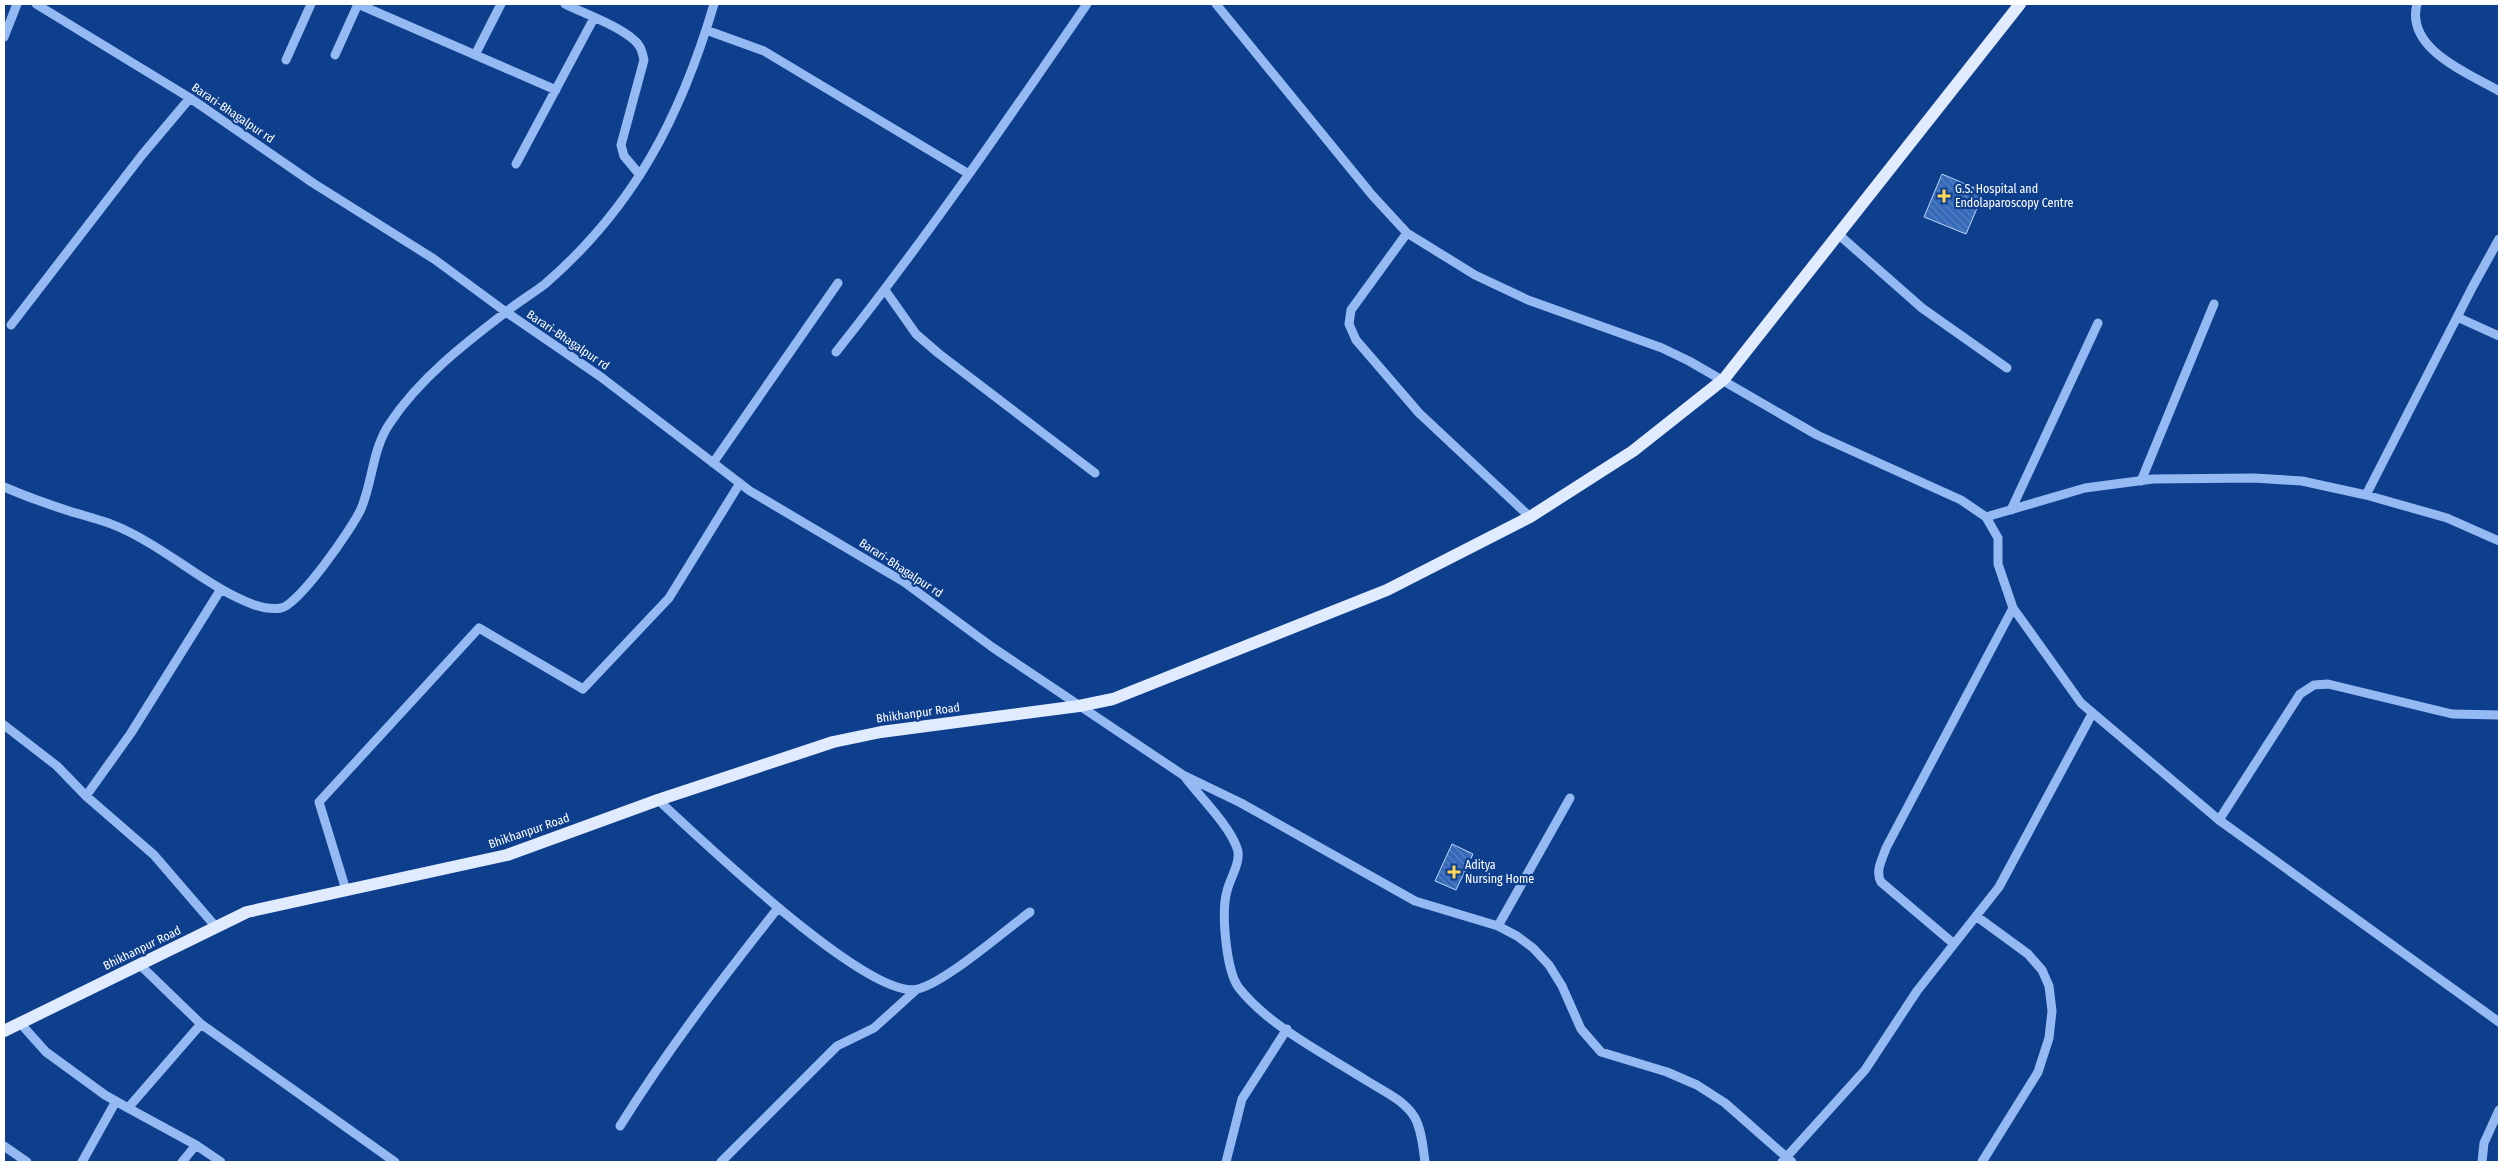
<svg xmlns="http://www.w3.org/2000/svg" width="2503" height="1166" viewBox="0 0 2503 1166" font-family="'Fira Sans Condensed',sans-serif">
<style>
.building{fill:url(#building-back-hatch);stroke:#bcd6fe}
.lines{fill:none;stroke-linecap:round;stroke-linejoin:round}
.minor{stroke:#95baf3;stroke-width:9}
.major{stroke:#e1ebff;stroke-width:12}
.poi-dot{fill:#ffd757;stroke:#0e3f8d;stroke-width:2}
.labels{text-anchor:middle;stroke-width:4.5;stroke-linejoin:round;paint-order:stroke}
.street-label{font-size:12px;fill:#fff;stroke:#0e3f8d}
.poi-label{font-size:12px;fill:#fff;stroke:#0e3f8d;text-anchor:start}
</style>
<defs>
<pattern id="building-back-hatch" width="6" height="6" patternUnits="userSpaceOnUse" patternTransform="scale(1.25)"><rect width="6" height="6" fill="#3669b7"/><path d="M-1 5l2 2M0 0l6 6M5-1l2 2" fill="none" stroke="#5480c2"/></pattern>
</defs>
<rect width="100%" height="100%" fill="#0e3f8d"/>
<path class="building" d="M1942 174 1984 192 1966 234 1924 217Z
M1452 844 1473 854 1456 890 1435 881Z"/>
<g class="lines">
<path class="minor" d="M36 4 190 98 313 183 434 259 506 312 601 377 750 491 904 582 992 647 1183 775 1241 803 1415 901 1498 926 1517 936 1533 948 1549 965 1562 986 1581 1029 1601 1052 1667 1072 1697 1085 1725 1103 1792 1162
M358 4 556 90
M565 4C585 14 617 25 634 40 641 45 642 52 644 60L621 145 624 156 640 175
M1216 4 1372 195 1407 233 1475 275 1528 300 1662 348 1689 361 1817 435 1961 500 1986 517 1998 538V564L2013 608 2081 703 2219 820 2499 1022
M2417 4C2405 49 2468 73 2499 91
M706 30 764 51 969 174
M4 37 17 4
M335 55 358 4
M475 55 501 4
M286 60 311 4
M516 164 594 18
M1407 233 1351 310 1349 324 1356 340 1419 413 1530 517
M1838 234 1922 308 2007 368
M885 290 916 334 938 353 1095 473
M2457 317 2499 336
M11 325 142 155 190 98
M836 352C925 240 1006 122 1087 4
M713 463 838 283
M2141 481 2214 304
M4 487C25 496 47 504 69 511 88 517 108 521 125 530 162 547 194 575 230 594 246 602 264 611 281 608 299 605 353 527 361 509 373 481 372 449 390 423 419 379 464 344 506 312 518 302 532 294 545 284 635 206 681 116 714 4
M2366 495 2473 286 2499 239
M2011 510 2098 323
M1986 517 2085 488 2153 479 2254 478 2302 481 2366 495 2447 518 2499 541
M4 725 57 766 86 796 154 855 216 927
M1185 777C1200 797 1229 825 1237 848 1242 861 1230 878 1227 891 1221 912 1226 971 1239 988 1269 1026 1323 1053 1364 1079 1381 1090 1405 1100 1415 1118 1422 1131 1423 1148 1425 1162
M86 796 131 733 221 589
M658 800C698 836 869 1002 918 989 946 982 1004 931 1030 912
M2219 820 2300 694 2314 685 2328 684 2452 714 2499 715
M346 890 319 802 479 628 583 689 669 598 740 483
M1976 916 2028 954 2042 970 2049 986 2052 1011 2049 1038 2038 1072 1982 1162
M1498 926 1570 798
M1954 944 1881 882C1875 871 1882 860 1886 848L2013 608
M139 964 201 1024 128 1108 196 1145 182 1162
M20 1023 46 1052 105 1095 128 1108
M201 1024 395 1162
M620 1126C668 1049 722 979 778 908
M196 1145 221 1162
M4 1146 27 1162
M82 1162 116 1101
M721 1162 837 1046 874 1028 916 990
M1226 1162 1242 1099 1287 1029
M1782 1162 1865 1070 1917 991 1999 887 2092 714
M2482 1162 2484 1143 2499 1110"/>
<path class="major" d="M4 1031 247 912 507 855 658 800 833 742 881 732 1079 706 1113 699 1387 590 1530 517 1633 451 1724 379 2020 4"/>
</g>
<g class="poi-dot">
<path d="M1941.5 188.5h5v5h5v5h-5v5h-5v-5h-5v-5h5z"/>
<path d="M1451.5 864.5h5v5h5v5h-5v5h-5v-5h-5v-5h5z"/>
</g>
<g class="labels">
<g class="street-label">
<text transform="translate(233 113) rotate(34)" y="4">Barari-Bhagalpur rd</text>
<text transform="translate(568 340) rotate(34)" y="4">Barari-Bhagalpur rd</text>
<text transform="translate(901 568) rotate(33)" y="4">Barari-Bhagalpur rd</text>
<text transform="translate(918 713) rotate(-8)" y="4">Bhikhanpur Road</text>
<text transform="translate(529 831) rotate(-19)" y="4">Bhikhanpur Road</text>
<text transform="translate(142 948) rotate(-26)" y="4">Bhikhanpur Road</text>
</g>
<g class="poi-label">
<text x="1955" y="193">G.S. Hospital and<tspan x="1955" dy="14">Endolaparoscopy Centre</tspan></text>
<text x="1465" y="869">Aditya<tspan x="1465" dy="14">Nursing Home</tspan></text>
</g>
</g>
<rect width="2503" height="1166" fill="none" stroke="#ffffff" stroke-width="10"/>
</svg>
